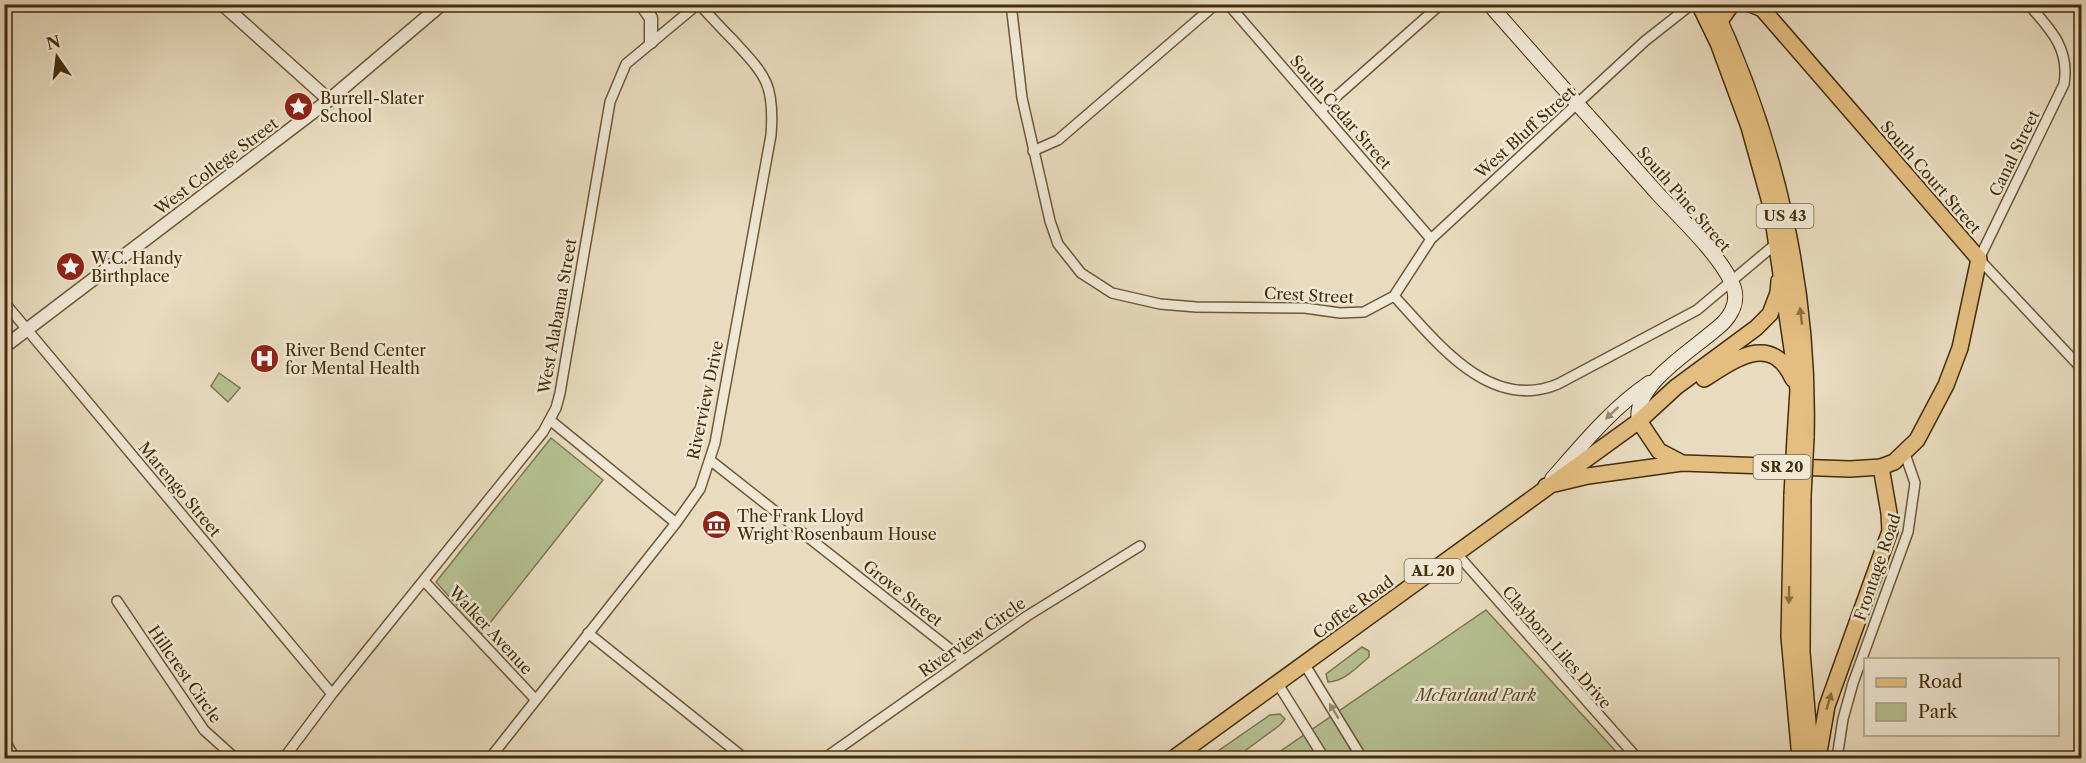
<svg xmlns="http://www.w3.org/2000/svg" width="2086" height="763" viewBox="0 0 2086 763" font-family="'Libre Caslon Text',serif">
<style>
.green{fill:#b5c092;stroke:#7c764e;stroke-width:1.5}
.lines{fill:none;stroke-linecap:round;stroke-linejoin:round}
.minor-casing{stroke:#6d5837;stroke-width:12}
.tertiary-casing{stroke:#6d5837;stroke-width:15}
.secondary-casing{stroke:#442d0a;stroke-width:16}
.primary-casing{stroke:#442d0a;stroke-width:18}
.trunk-casing{stroke:#442d0a;stroke-width:18}
.minor{stroke:#f0e8d5;stroke-width:9}
.tertiary{stroke:#f0e8d5;stroke-width:12}
.secondary{stroke:#f0e8d5;stroke-width:14}
.primary{stroke:#e4be80;stroke-width:15}
.trunk{stroke:#e4be80;stroke-width:15}
.trunk-bridge-casing{stroke:#442d0a;stroke-width:18;stroke-linecap:butt}
.trunk-bridge{stroke:#e4be80;stroke-width:15}
.oneway{fill:#8c6e3f}
.oneway2{fill:#9a8a70}
.labels{text-anchor:middle;stroke-width:5;stroke-linejoin:round;paint-order:stroke}
.shield{fill:#f0e8d5;stroke:#786547;stroke-width:1.5}
.shield-label{font-size:15px;font-weight:bold;fill:#442d0a}
.poi-label{font-size:16px;fill:#442d0a;stroke:#f0e8d5;text-anchor:start}
.street-label{font-size:16px;fill:#442d0a;stroke:#f0e8d5}
.park-label{font-size:16px;font-style:italic;fill:#5b4a25;stroke:#f0e8d5}
</style>
<rect width="100%" height="100%" fill="#e8dbbf"/>
<filter id="stains"><feTurbulence type="fractalNoise" baseFrequency=".00333" numOctaves="4"/><feColorMatrix values="0 0 0 0 .2 0 0 0 0 .09 0 0 0 0 .02 0 0 0 .5 -.17"/></filter>
<radialGradient id="worn" r=".72"><stop offset=".6" stop-color="#630" stop-opacity="0"/><stop offset="1" stop-color="#630" stop-opacity=".3"/></radialGradient>
<path class="green" d="M219 373 240 388 228 402 211 386Z
M551 438 603 480 482 633 436 582Z
M1486 610 1622 758H1269L1279 752Z
M1362 647 1369 651V657C1357 667 1344 682 1328 682L1326 674Z
M1280 714 1285 719 1280 725 1235 758H1208L1270 715Z"/>
<g class="lines">
<defs>
<path id="minor" d="M1011 4 1022 98 1050 221 1058 244 1081 273 1112 293 1160 304 1196 307 1305 308 1340 313 1364 312 1394 296 1431 239 1645 41 1692 4
M1228 4 1431 239
M2028 4C2050 29 2070 48 2064 84L1979 259 2082 369
M1320 111 1441 4
M1033 151 1058 140 1216 4
M1394 296C1436 341 1489 413 1558 384L1697 310 1778 242
M4 302 332 694
M550 420 676 523
M710 460 964 660
M1457 554 1637 758
M424 581 536 700
M117 601 204 730 235 758
M588 633 744 758
M1305 665 1362 758
M1278 684 1324 758
M4 740 15 758
M284 758 332 694 543 432 556 408 560 393 610 102 626 64 698 4
M490 758 676 523 700 489 715 443 771 135C775 83 765 75 732 39 721 28 710 16 699 4
M825 758 1027 616 1140 546
M1837 758 1843 719 1853 683 1908 532 1915 483 1905 454"/>
<path id="tertiary" d="M222 4 329 100
M641 4 651 18V42
M4 347 329 100 442 4"/>
<path id="secondary" d="M1489 4C1545 68 1602 131 1658 194 1681 219 1716 251 1731 281 1739 296 1735 310 1724 322 1700 346 1631 384 1639 421
M1552 479C1583 444 1611 409 1649 383"/>
<path id="primary" d="M1546 486 1588 476 1682 463 1850 469 1881 467 1894 462 1917 440 1946 385 1960 348 1979 259 1758 4
M1174 758 1639 421 1659 451 1682 463"/>
<path id="trunk" d="M1699 4 1718 43 1749 127 1771 206 1798 390 1795 438
M1712 4C1776 140 1810 288 1806 438
M1750 4 1760 8
M1720 21 1732 4
M1704 379C1736 359 1771 332 1793 379
M1639 421 1676 387 1756 328 1770 314 1778 293 1779 281
M1792 495 1789 637 1800 758
M1803 496 1802 652 1811 758
M1818 758 1827 706 1890 531 1889 513 1881 467"/>
</defs>
<use href="#minor" class="minor-casing"/>
<use href="#tertiary" class="tertiary-casing"/>
<use href="#secondary" class="secondary-casing"/>
<use href="#primary" class="primary-casing"/>
<use href="#trunk" class="trunk-casing"/>
<use href="#minor" class="minor"/>
<use href="#tertiary" class="tertiary"/>
<use href="#secondary" class="secondary"/>
<use href="#primary" class="primary"/>
<use href="#trunk" class="trunk"/>
<defs>
<path id="trunk-bridge" d="M1792 495 1795 438
M1803 496 1806 438"/>
</defs>
<use href="#trunk-bridge" class="trunk-bridge-casing"/>
<use href="#trunk-bridge" class="trunk-bridge"/>
</g>
<defs><path id="oneway-solid" d="M-6-.8H1V-3.2L6.5 0L1 3.2V.8H-6Z" transform="scale(1.5)"/></defs>
<g class="oneway">
<use href="#oneway-solid" transform="translate(1801 316) rotate(-97)"/>
<use href="#oneway-solid" transform="translate(1789 595) rotate(91)"/>
<use href="#oneway-solid" transform="translate(1829 701) rotate(-74)"/>
</g>
<g class="oneway2">
<use href="#oneway-solid" transform="translate(1612 413) rotate(137)"/>
<use href="#oneway-solid" transform="translate(1334 711) rotate(-121)"/>
</g>
<defs>
<symbol id="sight-disc" viewBox="-11 -11 22 22"><circle r="9.5" fill="#8f2418" stroke="#f0e8d5"/><path d="M0-6L1.8-2.2L6-1.7L2.9 1.2L3.7 5.4L0 3.3L-3.7 5.4L-2.9 1.2L-6-1.7L-1.8-2.2Z" fill="#fff"/></symbol>
<symbol id="hospital-disc" viewBox="-11 -11 22 22"><circle r="9.5" fill="#8f2418" stroke="#f0e8d5"/><path d="M-5-5h3v3.5h4V-5h3V5h-3V1.5h-4V5h-3Z" fill="#fff"/></symbol>
<symbol id="museum-disc" viewBox="-11 -11 22 22"><circle r="9.5" fill="#8f2418" stroke="#f0e8d5"/><path d="M0-6L6-3V-2H-6V-3ZM-5-1h2V3h-2ZM-1-1h2V3h-2ZM3-1h2V3H3ZM-6 4H6V6H-6Z" fill="#fff"/></symbol>
</defs>
<g fill-rule="evenodd">
<use href="#sight-disc" x="282" y="90" width="33" height="33"/>
<use href="#sight-disc" x="54" y="250" width="33" height="33"/>
<use href="#hospital-disc" x="248" y="342" width="33" height="33"/>
<use href="#museum-disc" x="700" y="508" width="33" height="33"/>
</g>
<g class="labels">
<g class="shield">
<rect x="1756.5" y="204" width="57" height="24" rx="4.5"/>
<rect x="1753.5" y="455" width="57" height="24" rx="4.5"/>
<rect x="1404.5" y="559" width="57" height="24" rx="4.5"/>
</g>
<g class="shield-label">
<text x="1785" y="221">US 43</text>
<text x="1782" y="472">SR 20</text>
<text x="1433" y="576">AL 20</text>
</g>
<g class="poi-label">
<text x="320" y="104">Burrell-Slater<tspan x="320" dy="18">School</tspan></text>
<text x="91" y="264">W.C. Handy<tspan x="91" dy="18">Birthplace</tspan></text>
<text x="285" y="356">River Bend Center<tspan x="285" dy="18">for Mental Health</tspan></text>
<text x="737" y="522">The Frank Lloyd<tspan x="737" dy="18">Wright Rosenbaum House</tspan></text>
</g>
<g class="street-label">
<text transform="translate(1341 112) rotate(49)" y="6">South Cedar Street</text>
<text transform="translate(1525 132) rotate(-42)" y="6">West Bluff Street</text>
<text transform="translate(2014 153) rotate(-64)" y="6">Canal Street</text>
<text transform="translate(216 166) rotate(-37)" y="6">West College Street</text>
<text transform="translate(1931 177) rotate(49)" y="6">South Court Street</text>
<text transform="translate(1684 199) rotate(49)" y="6">South Pine Street</text>
<text transform="translate(1309 295) rotate(3)" y="6">Crest Street</text>
<text transform="translate(557 316) rotate(-80)" y="6">West Alabama Street</text>
<text transform="translate(705 400) rotate(-78)" y="6">Riverview Drive</text>
<text transform="translate(180 489) rotate(50)" y="6">Marengo Street</text>
<text transform="translate(1877 567) rotate(-71)" y="6">Frontage Road</text>
<text transform="translate(903 593) rotate(38)" y="6">Grove Street</text>
<text transform="translate(1353 607) rotate(-36)" y="6">Coffee Road</text>
<text transform="translate(491 630) rotate(47)" y="6">Walker Avenue</text>
<text transform="translate(972 637) rotate(-35)" y="6">Riverview Circle</text>
<text transform="translate(1557 647) rotate(49)" y="6">Clayborn Liles Drive</text>
<text transform="translate(185 674) rotate(55)" y="6">Hillcrest Circle</text>
</g>
<g class="park-label">
<text x="1476" y="701">McFarland Park</text>
</g>
</g>
<rect width="2086" height="763" fill="none" stroke="#e8dbbf" stroke-width="24"/>
<rect x="6" y="6" width="2074" height="751" fill="none" stroke="#442d0a" stroke-width="3"/>
<rect x="12" y="12" width="2062" height="739" fill="none" stroke="#442d0a" stroke-width="1.5"/>
<rect x="1864" y="658" width="195" height="78" fill="#f0e8d5" stroke="#ab9d84" stroke-width="1.5"/>
<rect x="1876" y="678" width="30" height="9" fill="#e4be80" stroke="#ab9d84" stroke-width="1.5"/>
<text x="1918" y="688" font-size="18" fill="#442d0a">Road</text>
<rect x="1876" y="703" width="30" height="18" fill="#b5c092" stroke="#ab9d84" stroke-width="1.5"/>
<text x="1918" y="718" font-size="18" fill="#442d0a">Park</text>
<g transform="translate(57 57) rotate(346)" stroke="#f0e8d5" stroke-width="4.5" paint-order="stroke">
<path d="M0-4.5L10 22L0 15L-10 22Z" fill="#442d0a"/>
<text y="-9" font-size="16" font-weight="bold" text-anchor="middle" fill="#442d0a">N</text>
</g>
<rect width="100%" height="100%" filter="url(#stains)"/>
<rect width="100%" height="100%" fill="url(#worn)"/>
</svg>
